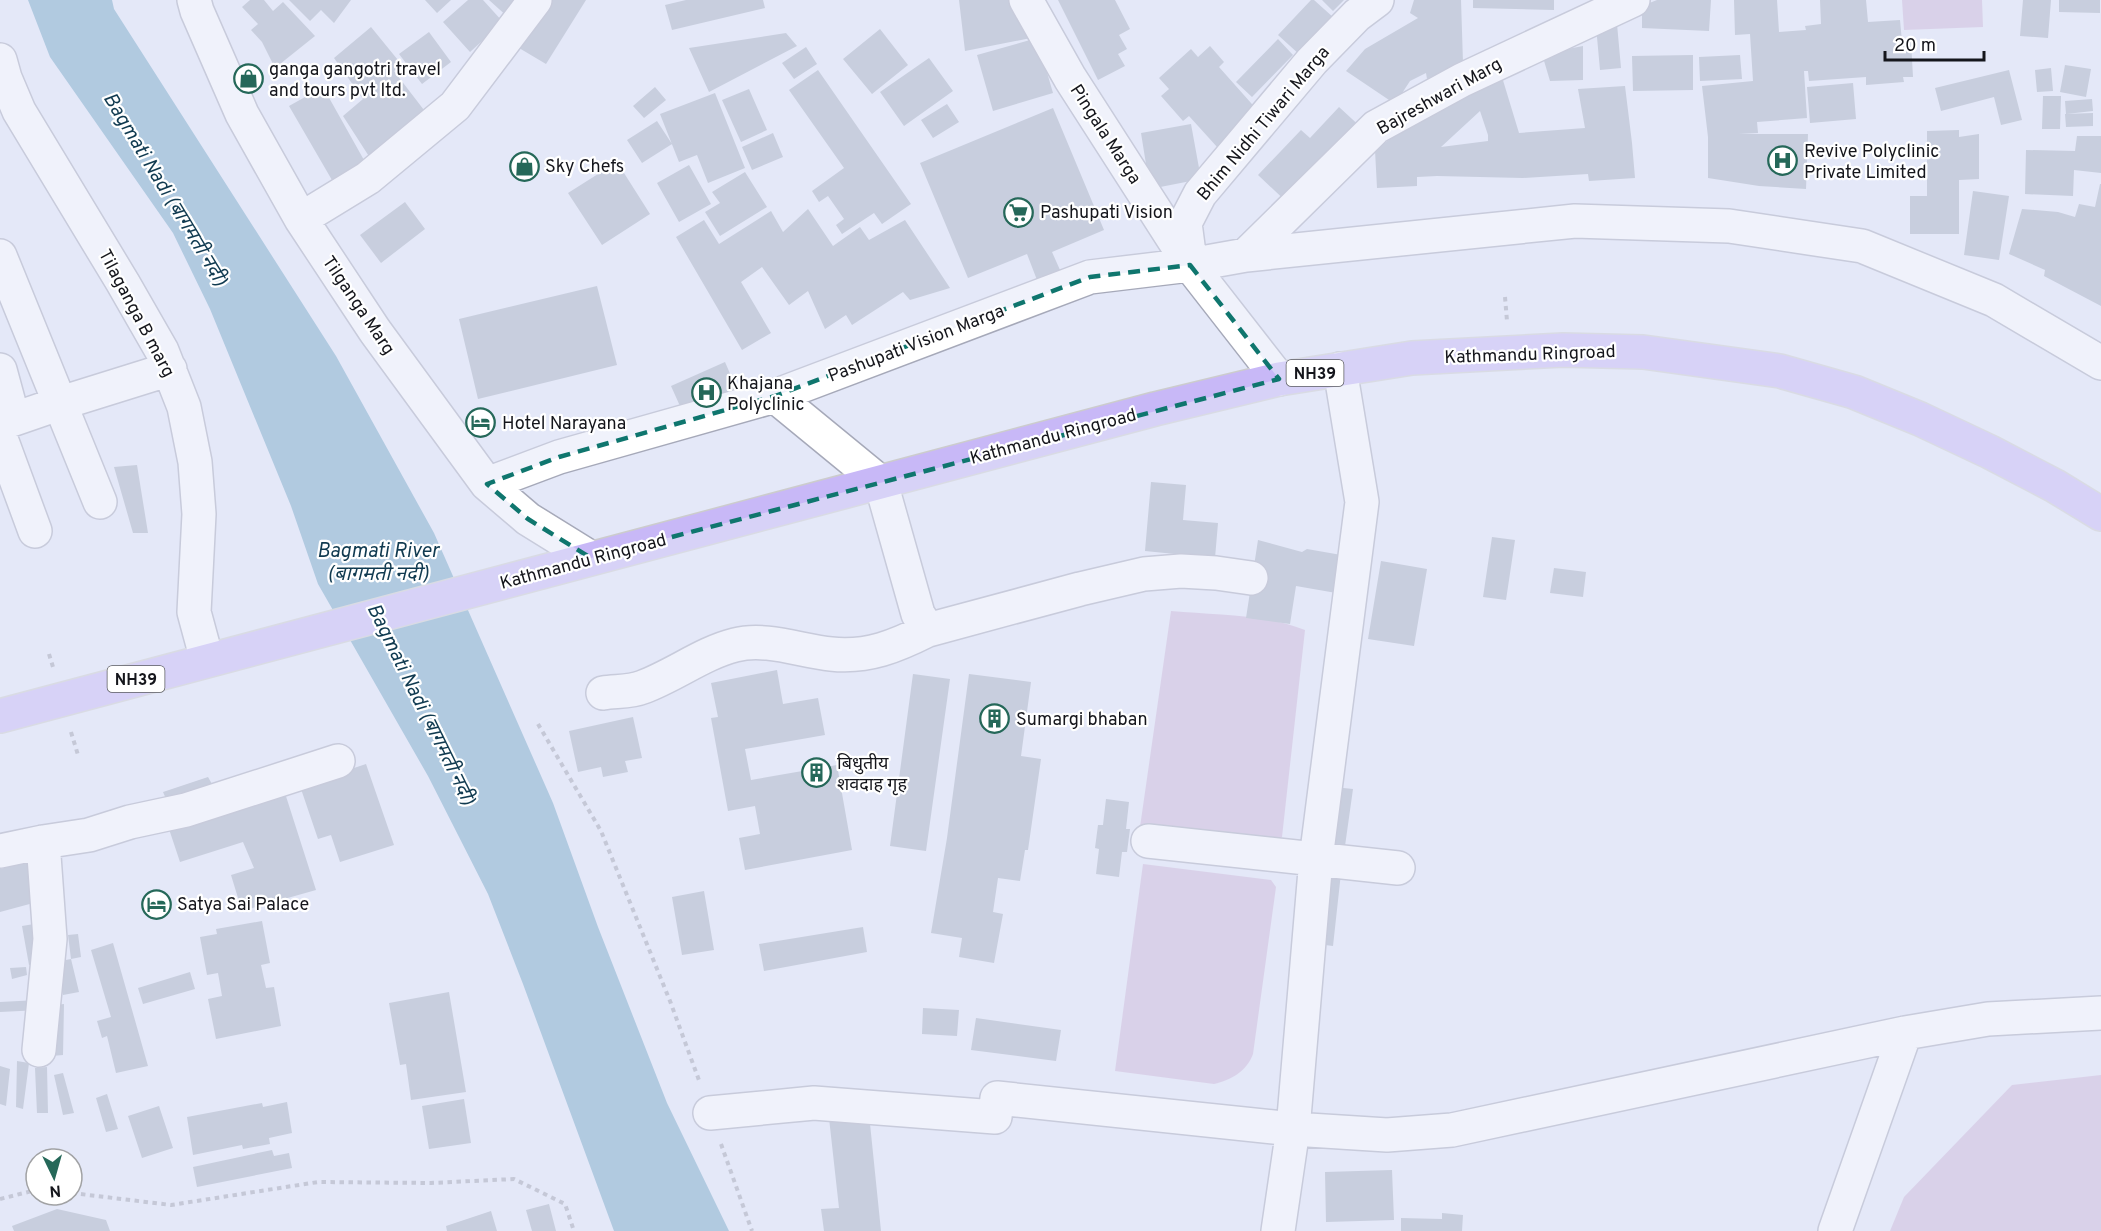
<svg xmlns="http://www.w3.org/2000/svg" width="2101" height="1231" viewBox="0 0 2101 1231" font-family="Overpass,'Noto Sans Devanagari',sans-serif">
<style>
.green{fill:#cdb7d7}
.water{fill:#73a6c4}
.building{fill:#a6b0be;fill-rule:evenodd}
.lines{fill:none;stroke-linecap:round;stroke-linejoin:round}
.minor-casing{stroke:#a6a9b9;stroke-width:36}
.highway-casing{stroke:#cccccd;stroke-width:36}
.path{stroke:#a0a3af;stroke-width:4;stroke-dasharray:4.5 4.5;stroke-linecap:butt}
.minor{stroke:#fff;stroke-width:33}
.highway{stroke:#c8b8f7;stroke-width:33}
.marked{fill:none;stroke:#0f766e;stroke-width:4.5;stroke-dasharray:12 8;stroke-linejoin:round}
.labels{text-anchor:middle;stroke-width:4.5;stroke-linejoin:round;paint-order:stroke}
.shield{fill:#fff;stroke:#5b5c60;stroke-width:1.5}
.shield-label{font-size:16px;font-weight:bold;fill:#15161c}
.poi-label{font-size:18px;fill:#15161c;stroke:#fff;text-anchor:start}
.street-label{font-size:18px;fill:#15161c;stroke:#fff}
.water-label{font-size:20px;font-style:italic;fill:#103a50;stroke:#fff}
</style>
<rect width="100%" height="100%" fill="#e4e8f8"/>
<path class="green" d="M1902 0H1982L1983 27 1904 30Z
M1171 611C1215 615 1263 614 1305 630L1282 837 1271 844 1140 827Z
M1143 864 1271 880 1276 887 1253 1054C1247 1071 1231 1080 1214 1084L1115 1071Z
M2101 1075V1231H1890L1904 1197 2012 1085Z"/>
<path class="water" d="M28 0H112L114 9 336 356 434 533 553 803 598 927 667 1103 729 1231H614L523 984 488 894 428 776 318 584 291 506 210 309 173 233 50 57Z"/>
<path class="building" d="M250 0H264L273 11 283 2 315 36 275 68 262 42 251 30 258 24 242 7Z
M289 0H351L334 23 321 10 310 21Z
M425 0H451L437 13Z
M468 0H483L503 22 470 52 443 22Z
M489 0H521L509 18Z
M552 0H586L546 64 514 45 545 12Z
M686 0H763L765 8 672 30 665 5Z
M959 0H1019L1041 36 965 51Z
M1058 0H1115L1130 29 1119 35 1127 49 1118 54 1125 66 1098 80Z
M1311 0H1314L1334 18 1300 55 1278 35Z
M1322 0H1344L1333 11Z
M1414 0H1461L1463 63 1427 79 1426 73 1410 81 1395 104 1346 71 1365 49 1418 18 1410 13Z
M1473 0H1554V10L1473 8Z
M1657 0H1711L1709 31 1642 28V6Z
M1734 0H1777L1779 32 1806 30 1805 26 1821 24 1820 0H1866L1868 22 1900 20 1902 42 1911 41 1913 77H1903L1904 82 1866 85V77L1809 81 1808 71H1804L1807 118 1757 122 1758 133 1739 134H1808L1806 189 1759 186 1708 178V137L1702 86 1753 81 1750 34 1735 35Z
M2023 0H2051L2048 38 2020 36Z
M2059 0H2100V13L2059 12Z
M1617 24 1621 68 1600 70 1596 26Z
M371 27 402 65 394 71 427 114 372 161 343 116 363 99 334 58Z
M880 29 908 65 872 94 843 59Z
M429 32 451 62 422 84 399 54Z
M786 33 797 46 709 92 689 48Z
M1037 38 1053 93 993 111 977 55Z
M1278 39 1293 55 1252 97 1236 82Z
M1210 46 1224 62 1219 67 1259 112 1218 148 1189 116 1183 121 1161 96 1169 89 1159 78 1191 49 1198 57Z
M1583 46V80L1550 81 1542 54Z
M806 47 817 64 794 79 782 63Z
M1693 55V90L1633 91 1632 56Z
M1740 55 1742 79 1700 81 1699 57Z
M929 58 953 91 904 126 880 92Z
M2065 65 2091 69 2086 97 2060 92Z
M2051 68 2053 91 2037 92 2035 70Z
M818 70 911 204 882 224 874 213 842 234 836 225 844 219 828 196 819 202 812 191 844 168 789 90Z
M2009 70 2022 120 2001 125 1994 97 1941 111 1935 88Z
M1502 77 1519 133 1585 128 1578 89 1625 86 1632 143 1635 178 1589 181 1588 174 1523 178 1437 176 1417 177V186L1377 188 1375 150 1419 118ZM1480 111 1488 135V141L1441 147Z
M1853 83 1856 119 1810 123 1807 87Z
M323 87 369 169 336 187 289 106Z
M655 87 666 100 644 118 633 106Z
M749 89 767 130 741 142 722 100Z
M715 93 745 168 708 183 697 155 679 162 660 114Z
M2043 96H2061L2060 129H2042Z
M2092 99 2093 111 2066 114 2065 101Z
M947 104 959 122 933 138 921 120Z
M1339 107 1364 130 1291 206 1258 175 1301 130 1310 138Z
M1053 108 1104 230 1052 252 1060 270 1037 280 1027 254 968 278 920 163Z
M2093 113V126L2066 127 2065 114Z
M657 121 672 144 642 163 627 140Z
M1191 124 1201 179 1150 189 1141 133Z
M1959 130V137L1979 134V179L1959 180V234H1910V196H1927V131Z
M773 133 783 157 752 170 742 147Z
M2077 136H2101V173L2074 170 2073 196 2025 194 2026 150 2075 151Z
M617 162 650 214 602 245 568 193Z
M689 165 711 204 679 222 657 183Z
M745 172 767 207 720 236 705 212 720 203 712 192Z
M2100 184H2101V306L2044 276 2045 270 2009 254 2022 209 2058 212 2075 217 2079 204 2095 207Z
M1973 191 2009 196 1999 260 1964 255Z
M405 202 425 229 381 263 360 235Z
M808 209 833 246 860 227 869 240 905 220 950 288 910 300 903 292 852 325 846 315 825 329 808 291 789 305 762 267 741 282 771 333 742 350 676 237 704 220 719 244 771 211 783 232Z
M597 286 617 365 478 399 459 319Z
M725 362 738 392 684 415 671 386Z
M137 465 148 533H133L114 467Z
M1151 482 1186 485 1183 520 1218 523 1215 558 1145 551Z
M1492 537 1515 540 1506 600 1483 597Z
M1258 540 1302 552 1307 549 1347 556 1342 594 1296 586 1290 624 1246 618Z
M1381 561 1427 569 1414 646 1368 639Z
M1554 568 1586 572 1583 597 1550 593Z
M777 670 783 704 818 698 825 735 745 749 751 780 837 765 852 850 745 870 739 838 760 834 755 806 728 811 711 718 718 717 711 683Z
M913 674 950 679 926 851 890 846Z
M969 674 1031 682 1021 756 1041 759 1028 850H1025L1020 881 998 878 993 912 1003 914 994 963 959 957 962 938 931 933 947 838Z
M633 717 642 758 625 761 628 772 603 777 601 767 578 772 569 731Z
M366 764 394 845 340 862 331 835 318 839 300 786Z
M208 777 216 791 170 808 163 792Z
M1334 787 1353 789 1345 846 1326 843Z
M284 790 316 890 242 911 231 875 254 868 243 842 180 862 167 823Z
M1106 799 1129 802 1126 829H1130L1127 852H1122L1119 877 1096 874 1099 849 1095 848 1098 825H1103Z
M27 862 37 902 0 912V869Z
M1325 872 1341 873 1333 946 1317 944Z
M704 891 714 950 682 955 672 897Z
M262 921 270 963 261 965 266 988 274 987 281 1026 216 1039 208 999 222 996 218 973 207 975 200 937 217 934 216 929Z
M34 924 41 963 29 965 22 926Z
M863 927 867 952 764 971 759 944Z
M78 934 81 957 71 959 68 935Z
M113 943 148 1066 116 1073 107 1036 102 1038 97 1021 111 1017 91 950Z
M71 959 79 992 63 995 55 962Z
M26 967 27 975 12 979 10 968Z
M190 972 195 989 143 1004 138 988Z
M449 992 466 1092 411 1100 406 1064 400 1065 389 1003Z
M38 1000 40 1010 0 1012V1002Z
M64 1004 63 1055 51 1056 46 1006Z
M923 1008 959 1010 957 1036 922 1034Z
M976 1018 1061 1030 1056 1061 971 1050Z
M17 1061 29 1063 23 1109 16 1107Z
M0 1066 10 1069 6 1106 0 1104Z
M47 1067 48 1113H37L35 1068Z
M63 1073 74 1113 63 1115 54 1075Z
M107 1094 118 1129 106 1132 96 1098Z
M464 1099 471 1143 429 1149 422 1106Z
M287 1102 292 1133 269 1138 270 1144 243 1149 242 1145 193 1155 187 1117 262 1103 263 1107Z
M159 1106 173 1148 142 1158 128 1116Z
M869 1114 881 1231H824L821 1209 839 1208 829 1118Z
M272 1150 274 1156 289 1153 292 1168 197 1187 193 1167Z
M1392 1170 1394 1220 1326 1222 1325 1172Z
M549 1204 556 1231H532L526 1210Z
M57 1209 106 1220 110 1231H14L12 1226Z
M491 1211 497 1231H447L446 1226Z
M1442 1213 1463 1215 1462 1231H1401V1218L1442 1219Z"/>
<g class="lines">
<defs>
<path id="minor" d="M194 0 197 11 242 114 301 219 375 331 487 484 528 519 591 558
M1026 0 1070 78 1190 265 1279 379
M0 60 5 78 19 111 123 283 162 351 184 407 195 462 199 514 194 612 207 660
M301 219 368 178 455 106 535 0
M1246 255 1376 127 1462 80 1633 0
M0 256 100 502
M1190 261 1185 223 1200 194 1312 61 1357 15 1377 0
M1340 369 1362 502 1316 859 1293 1129 1387 1135 1452 1130 1905 1033 1988 1019 2101 1013
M0 370 13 418
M775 396 881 483 918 614 928 630 1080 589 1144 574 1181 571 1216 573 1251 578
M0 424 61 403 170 369
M0 436 35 531
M487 484 559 457 775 396 1090 277 1190 265 1246 255 1575 221 1729 226 1862 246 1994 300 2101 363
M603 693C616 691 631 692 643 687 675 675 703 653 735 645 766 637 801 651 831 654 868 658 896 646 928 630
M1148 841 1398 868
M0 851 43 842 89 835 130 822 186 810 338 761
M39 1050 50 939 43 842
M710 1113 814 1103 995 1117 997 1098 1293 1129 1278 1231
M1835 1231 1905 1033"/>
<path id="highway" d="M0 716 1155 409 1279 379 1412 358 1563 350 1643 352 1780 371 1854 392 1920 419 1990 452 2055 486 2101 514"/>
</defs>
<use href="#minor" class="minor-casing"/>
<use href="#highway" class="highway-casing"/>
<path class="path" d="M1505 297 1507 321
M49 654 53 667
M538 724 601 831 670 1001 700 1083
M71 732 78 755
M721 1144 752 1231
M72 1193 171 1205 318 1182 431 1183 514 1179 565 1204 574 1231
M0 1199 36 1190"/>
<use href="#minor" class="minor"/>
<use href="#highway" class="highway"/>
</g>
<path d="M0 0H2101V1231H0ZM1190 265 1279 379 591 558 528 519 487 484 559 457 775 396 1090 277Z" fill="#e4e8f8" fill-opacity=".55" fill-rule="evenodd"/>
<path class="marked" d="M1190 265 1279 379 591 558 528 519 487 484 559 457 775 396 1090 277Z"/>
<defs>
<symbol id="shop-ring" viewBox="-11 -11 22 22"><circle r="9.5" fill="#fff" stroke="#256859" stroke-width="1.5"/><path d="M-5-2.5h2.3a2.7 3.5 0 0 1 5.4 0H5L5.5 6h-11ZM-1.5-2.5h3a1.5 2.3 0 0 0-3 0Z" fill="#256859"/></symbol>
<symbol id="hospital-ring" viewBox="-11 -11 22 22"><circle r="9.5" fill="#fff" stroke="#256859" stroke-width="1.5"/><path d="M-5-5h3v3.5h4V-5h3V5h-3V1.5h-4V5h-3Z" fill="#256859"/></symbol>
<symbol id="supermarket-ring" viewBox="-11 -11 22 22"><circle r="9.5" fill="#fff" stroke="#256859" stroke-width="1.5"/><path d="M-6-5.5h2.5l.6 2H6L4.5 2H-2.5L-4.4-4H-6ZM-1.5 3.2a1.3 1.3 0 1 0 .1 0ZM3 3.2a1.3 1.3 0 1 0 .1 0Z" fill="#256859"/></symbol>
<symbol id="hotel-ring" viewBox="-11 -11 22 22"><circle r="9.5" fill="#fff" stroke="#256859" stroke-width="1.5"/><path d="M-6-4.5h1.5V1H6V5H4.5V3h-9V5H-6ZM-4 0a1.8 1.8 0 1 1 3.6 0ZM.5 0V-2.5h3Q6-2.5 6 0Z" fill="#256859"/></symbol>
<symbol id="building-ring" viewBox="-11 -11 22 22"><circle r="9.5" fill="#fff" stroke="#256859" stroke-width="1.5"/><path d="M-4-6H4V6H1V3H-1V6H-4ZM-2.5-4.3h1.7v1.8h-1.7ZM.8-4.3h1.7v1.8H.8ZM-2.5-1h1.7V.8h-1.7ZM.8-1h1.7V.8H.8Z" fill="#256859"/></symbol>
</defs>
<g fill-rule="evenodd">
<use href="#shop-ring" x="232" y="62" width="33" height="33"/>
<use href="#hospital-ring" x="1766" y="144" width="33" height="33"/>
<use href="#shop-ring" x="508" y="150" width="33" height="33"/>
<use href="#supermarket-ring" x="1002" y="196" width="33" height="33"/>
<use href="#hospital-ring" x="690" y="376" width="33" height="33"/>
<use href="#hotel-ring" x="464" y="406" width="33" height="33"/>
<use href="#building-ring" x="978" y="702" width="33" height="33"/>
<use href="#building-ring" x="800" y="756" width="33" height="33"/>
<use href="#hotel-ring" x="140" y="888" width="33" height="33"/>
</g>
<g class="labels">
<g class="shield">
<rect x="1286.5" y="360" width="57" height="26" rx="4.5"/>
<rect x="107.5" y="666" width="57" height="26" rx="4.5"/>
</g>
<g class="shield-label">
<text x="1315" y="379">NH39</text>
<text x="136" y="685">NH39</text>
</g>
<g class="poi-label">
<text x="269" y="75">ganga gangotri travel<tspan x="269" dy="21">and tours pvt ltd.</tspan></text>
<text x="1804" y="157">Revive Polyclinic<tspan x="1804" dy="21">Private Limited</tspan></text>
<text x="545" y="172">Sky Chefs</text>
<text x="1040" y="218">Pashupati Vision</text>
<text x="727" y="389">Khajana<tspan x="727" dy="21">Polyclinic</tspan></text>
<text x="502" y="429">Hotel Narayana</text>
<text x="1016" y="725">Sumargi bhaban</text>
<text x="837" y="769">बिधुतीय<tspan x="837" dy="21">शवदाह गृह</tspan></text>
<text x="177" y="910">Satya Sai Palace</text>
</g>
<g class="street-label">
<text transform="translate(1439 96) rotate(-29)" y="6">Bajreshwari Marg</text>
<text transform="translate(1263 123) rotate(-50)" y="6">Bhim Nidhi Tiwari Marga</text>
<text transform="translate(1106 134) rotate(57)" y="6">Pingala Marga</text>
<text transform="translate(359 305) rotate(56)" y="6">Tilganga Marg</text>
<text transform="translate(137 313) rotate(62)" y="6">Tilaganga B marg</text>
<text transform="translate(916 343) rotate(-21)" y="6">Pashupati Vision Marga</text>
<text transform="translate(1530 354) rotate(-2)" y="6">Kathmandu Ringroad</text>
<text transform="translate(1053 436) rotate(-15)" y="6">Kathmandu Ringroad</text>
<text transform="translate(583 561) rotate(-15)" y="6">Kathmandu Ringroad</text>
</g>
<g class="water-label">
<text transform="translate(166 189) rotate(59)" y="7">Bagmati Nadi (बागमती नदी)</text>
<text x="378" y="557">Bagmati River<tspan x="378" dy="23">(बागमती नदी)</tspan></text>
<text transform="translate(422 704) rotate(64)" y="7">Bagmati Nadi (बागमती नदी)</text>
</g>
</g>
<g transform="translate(54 1177) rotate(175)"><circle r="28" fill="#ffffff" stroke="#a1a2a4" stroke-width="1.5"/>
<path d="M0-4.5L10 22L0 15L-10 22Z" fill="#256859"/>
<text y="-9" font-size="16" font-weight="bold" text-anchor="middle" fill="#15161c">N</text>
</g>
<path d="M1885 51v9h99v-9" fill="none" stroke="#15161c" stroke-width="3"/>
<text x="1894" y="51" font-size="18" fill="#15161c" stroke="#ffffff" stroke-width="4.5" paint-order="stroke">20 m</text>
</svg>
